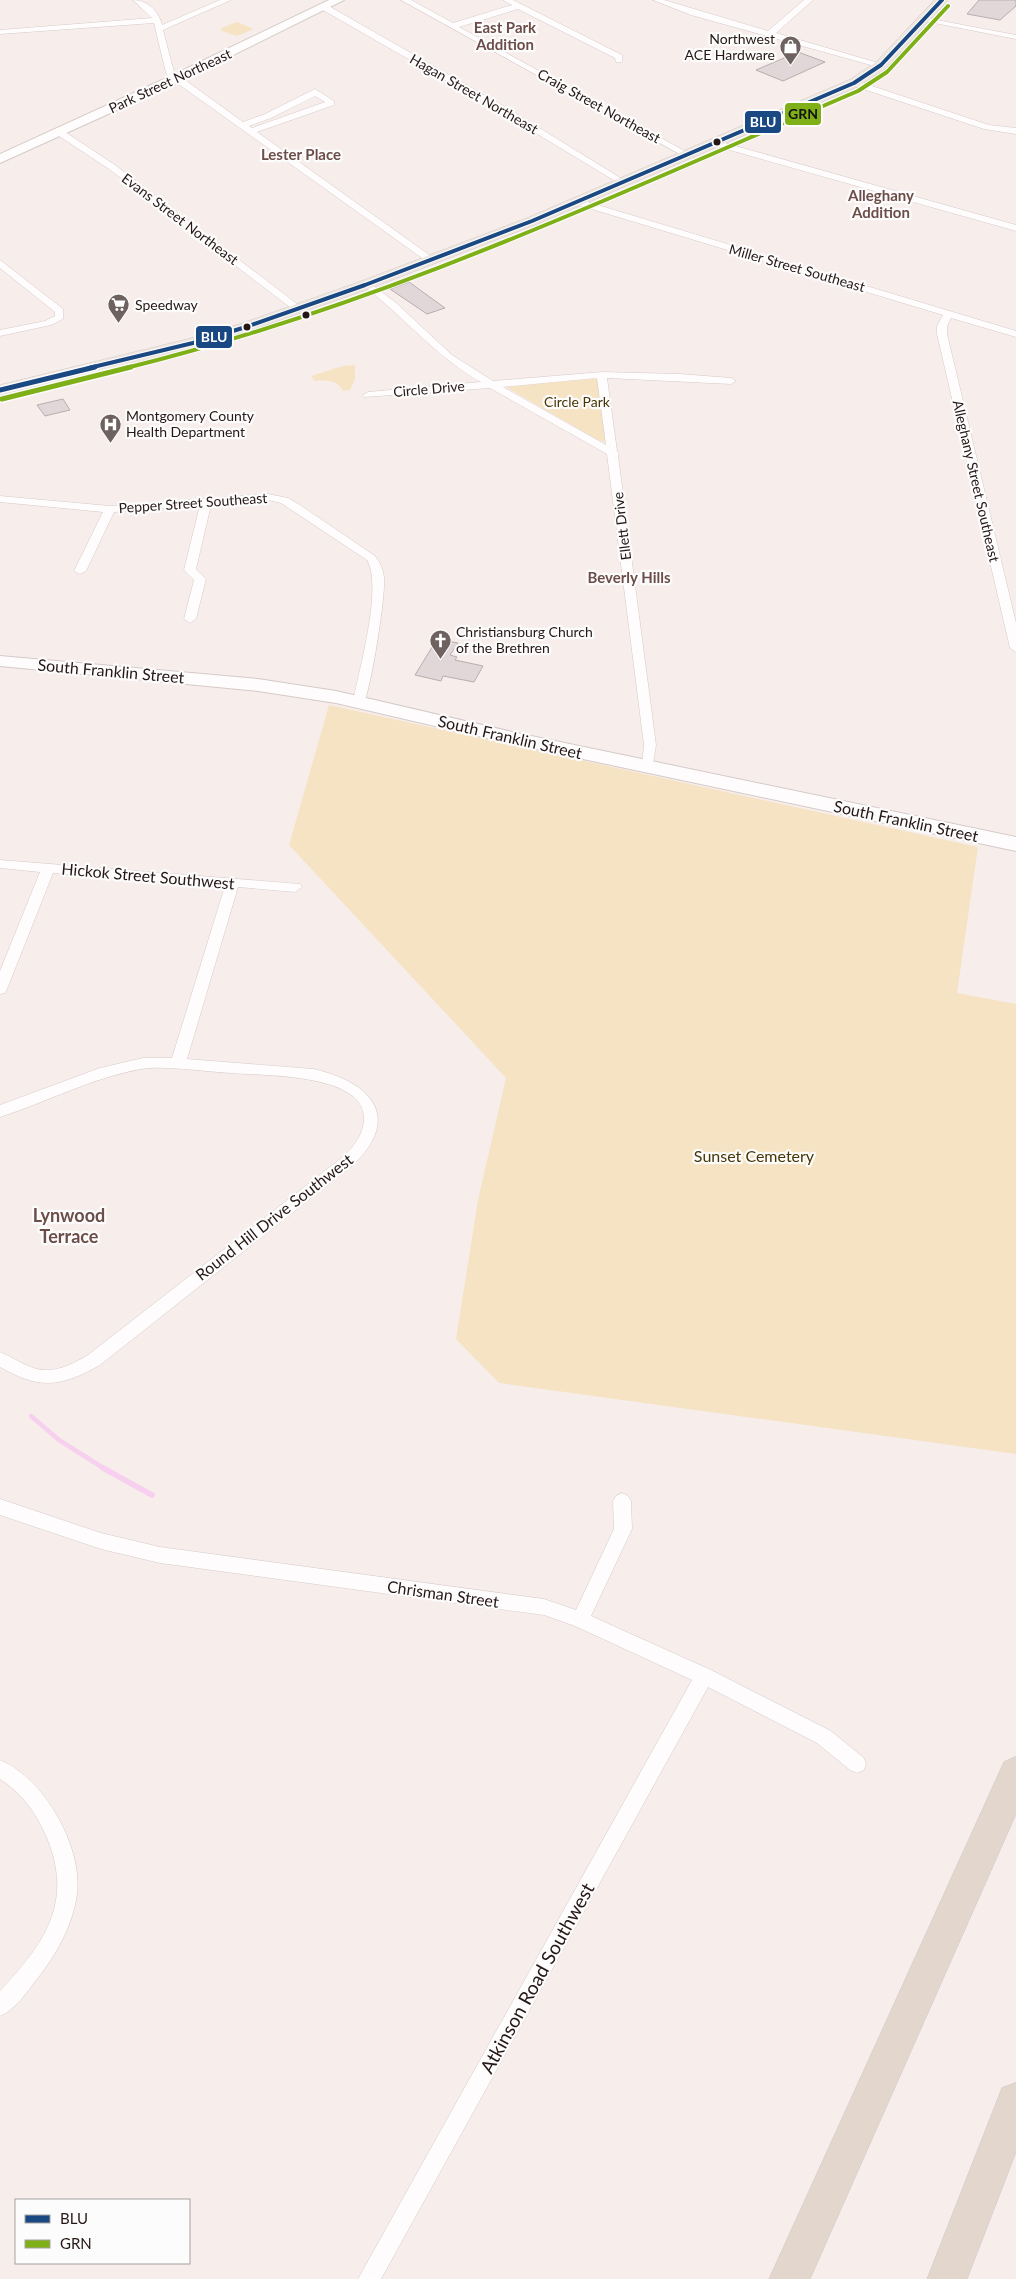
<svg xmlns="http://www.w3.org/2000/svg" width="1016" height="2279" viewBox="0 0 1016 2279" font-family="Lato,sans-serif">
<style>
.green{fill:#f5e3c3}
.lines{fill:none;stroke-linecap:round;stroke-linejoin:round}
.stream-far1{stroke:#f6d0ee;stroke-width:4.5}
.stream{stroke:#f6d0ee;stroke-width:5.5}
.building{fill:#e2d7d8;stroke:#b8aeaf}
.street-casing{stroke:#d5cac8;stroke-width:1}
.secondary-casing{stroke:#d5cac8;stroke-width:2}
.primary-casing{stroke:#d0cac9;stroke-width:1}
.highway-casing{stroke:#d0cac9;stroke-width:1}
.street{fill:#fefcfc;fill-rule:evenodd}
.secondary{fill:#fefcfc;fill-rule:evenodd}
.primary{fill:#eee6df;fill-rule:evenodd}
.highway{fill:#e2d6cd;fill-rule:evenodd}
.bus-1-far1-casing{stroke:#fcfcfc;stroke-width:6}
.bus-1-casing{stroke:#fcfcfc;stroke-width:8}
.bus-2-far1-casing{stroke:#fcfcfc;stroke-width:6}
.bus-2-casing{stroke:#fcfcfc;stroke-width:8}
.bus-1-far1{stroke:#1a4882;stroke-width:4}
.bus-1{stroke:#1a4882;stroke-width:5}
.bus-2-far1{stroke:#7fb017;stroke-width:4}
.bus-2{stroke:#7fb017;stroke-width:5}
.bus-dot{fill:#251715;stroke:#fcfcfc;stroke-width:2}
.labels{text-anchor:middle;stroke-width:4.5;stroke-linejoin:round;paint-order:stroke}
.far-poi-label{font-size:14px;fill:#251715;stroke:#fcfcfc;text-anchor:start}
.far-street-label{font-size:14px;fill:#251715;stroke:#fcfcfc}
.far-park-label{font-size:14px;fill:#473504;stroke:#fcfcfc}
.far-neighbourhood-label{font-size:15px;font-weight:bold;fill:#6d4d48;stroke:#fcfcfc}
.street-label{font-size:16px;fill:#251715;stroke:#fcfcfc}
.park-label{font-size:16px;fill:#473504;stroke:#fcfcfc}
.neighbourhood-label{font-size:18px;font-weight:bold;fill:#6d4d48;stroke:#fcfcfc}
.near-street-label{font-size:19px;fill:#251715;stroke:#fcfcfc}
.line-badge{stroke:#fcfcfc;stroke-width:2}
.badge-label{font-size:14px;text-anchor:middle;font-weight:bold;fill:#fff}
.pale-badge-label{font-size:14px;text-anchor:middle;font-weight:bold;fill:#111}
</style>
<rect width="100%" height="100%" fill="#f7eeec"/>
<path class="green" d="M237 22 254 29 237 36 222 31 221 28Z
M355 365V379L350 390 343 391C337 380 327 380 315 381L311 376 343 366Z
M591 377 598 380 607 441 605 442 598 440 506 387Z
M329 705 978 847 957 993 1016 1004V1454L499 1383 456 1339 478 1200 506 1078 289 845Z"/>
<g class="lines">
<path class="stream-far1" d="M31 1416 59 1440 105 1469"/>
<path class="stream" d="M103 1468 152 1495"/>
</g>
<path class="building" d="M979 0H1016V6L1000 20 967 14Z
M798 52 825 62 783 81 756 70Z
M409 282 445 308 427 314 390 289Z
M63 399 70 410 45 416 37 405Z
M437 639 458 643 450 655 457 657 455 660 483 666 474 682 443 676 441 681 415 675Z"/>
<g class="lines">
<defs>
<path id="street" d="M133 0C147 0 159 11 162 25L220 0H231L163 30 174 72 243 122 265 114 315 89 334 101V105L257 132 435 259V263H429L170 78 166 73 154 23 0 34V30L152 18ZM315 96 325 102 252 128 249 126 271 118Z
M401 0H411L453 23 512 5 503 0H513L622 55V62H616L615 58 518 9 459 27 692 155 685 157Z
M653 0H664L768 31 804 0H813L776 33 885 65 878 67 691 15Z
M321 5H327L512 111 627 182 620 184 506 115 321 9Z
M921 17 1016 35V39L924 21 920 19Z
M851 81H857L989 125 1016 128V134L984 129 851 85Z
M56 130H62L115 165 301 307V311H295L109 169 56 134Z
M712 141H718L1016 225V231L712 145Z
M575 200H581L1016 331V337L951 318 947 326V334L1016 623V652L1010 648 937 334V326L943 315 575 204Z
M0 260 63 309V319L51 325 0 336V330L45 321 55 316V312L0 268Z
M367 281 395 302 452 355 493 381 602 372 680 374 731 378 736 381 731 384 607 378 617 451 619 454 618 456 656 745 652 770H644L642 767 644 745 607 454 490 388 364 397 363 395 368 392 481 382C436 357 404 317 364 286V282ZM597 378 606 445 503 387Z
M268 494 288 498 300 505 375 556C380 562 383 569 384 577 386 594 371 691 363 705L359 706 353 702C359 670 383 587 367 560L281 503 268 500 211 505 196 569 206 579 196 619 190 623 184 619 194 580 184 570 200 505 114 512 86 571 80 574 74 571 103 512 0 502V496L110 506Z
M0 860 300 884 302 887 295 892 238 887 187 1059 313 1069C368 1081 404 1115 354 1164L100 1365C61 1387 40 1390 0 1367V1352C10 1356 19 1362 28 1366 50 1376 69 1366 88 1355L344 1156C355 1145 364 1134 364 1117 362 1073 262 1076 232 1073 207 1072 163 1065 141 1069 91 1078 47 1102 0 1117V1105L100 1068 143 1058H172L225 886 53 873 7 989 5 993 0 994V971L40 872 0 868Z
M622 1493 628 1496 631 1501 632 1529 591 1616 711 1670 831 1731 864 1758 866 1764 864 1770 857 1773 850 1770 817 1743 708 1687 381 2279H358L692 1680 575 1626 544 1615 160 1563 101 1549 0 1515V1499L101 1533 160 1547 544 1599 576 1610 614 1529 613 1501 616 1496Z
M0 1760C44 1778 83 1847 77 1894 73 1925 56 1955 37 1979 27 1992 15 2010 0 2016V1991C44 1944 74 1903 47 1838 37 1814 22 1793 0 1779Z"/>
<path id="secondary" d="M329 0H344L181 81 0 163V154L173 75Z
M0 656 258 679 336 691 517 733 1016 837V851L517 745 336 703 258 691 0 666Z"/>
<path id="primary" d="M935 0H948L886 68 859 86 537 224 371 288 252 330 199 347 0 395V385L188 339 240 324 359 282 527 218 849 80 876 62Z"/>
<path id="highway" d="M1016 1757V1814L810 2279H769L1004 1762Z
M1016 2083V2152L967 2279H927L1002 2088Z"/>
</defs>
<use href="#street" class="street-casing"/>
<use href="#secondary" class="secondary-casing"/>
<use href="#primary" class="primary-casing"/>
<use href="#highway" class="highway-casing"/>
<use href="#street" class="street"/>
<use href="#secondary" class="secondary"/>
<use href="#primary" class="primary"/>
<use href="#highway" class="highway"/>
<defs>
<path id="bus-1-far1" d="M89 368 193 343 246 327 365 285 532 221 854 83 881 65 942 0"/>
<path id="bus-1" d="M0 390 95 367"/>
<path id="bus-2-far1" d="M126 368C380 306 619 193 858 91L887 72 948 6"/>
<path id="bus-2" d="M2 399 131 367"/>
</defs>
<use href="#bus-1-far1" class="bus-1-far1-casing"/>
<use href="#bus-1" class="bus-1-casing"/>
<use href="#bus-2-far1" class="bus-2-far1-casing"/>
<use href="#bus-2" class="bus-2-casing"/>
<use href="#bus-1-far1" class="bus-1-far1"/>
<use href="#bus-1" class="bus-1"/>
<use href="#bus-2-far1" class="bus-2-far1"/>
<use href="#bus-2" class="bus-2"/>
</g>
<defs>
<symbol id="shop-pin" viewBox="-11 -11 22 30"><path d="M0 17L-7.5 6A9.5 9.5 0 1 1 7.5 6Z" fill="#6e6260" stroke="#fcfcfc"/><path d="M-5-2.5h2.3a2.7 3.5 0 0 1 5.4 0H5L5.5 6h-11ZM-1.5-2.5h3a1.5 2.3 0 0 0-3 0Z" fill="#fff"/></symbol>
<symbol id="supermarket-pin" viewBox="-11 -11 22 30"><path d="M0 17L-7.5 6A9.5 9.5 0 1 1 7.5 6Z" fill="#6e6260" stroke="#fcfcfc"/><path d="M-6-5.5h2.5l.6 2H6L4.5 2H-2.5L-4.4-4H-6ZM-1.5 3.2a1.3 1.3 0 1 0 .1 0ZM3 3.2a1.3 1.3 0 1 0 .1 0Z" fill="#fff"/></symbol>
<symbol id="hospital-pin" viewBox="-11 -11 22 30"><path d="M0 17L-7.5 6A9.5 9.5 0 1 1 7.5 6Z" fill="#6e6260" stroke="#fcfcfc"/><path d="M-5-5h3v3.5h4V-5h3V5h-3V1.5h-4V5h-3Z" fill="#fff"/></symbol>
<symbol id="church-pin" viewBox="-11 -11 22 30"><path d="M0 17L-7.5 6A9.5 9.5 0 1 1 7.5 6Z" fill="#6e6260" stroke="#fcfcfc"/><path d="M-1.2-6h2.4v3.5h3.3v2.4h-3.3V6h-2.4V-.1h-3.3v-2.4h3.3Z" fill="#fff"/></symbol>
</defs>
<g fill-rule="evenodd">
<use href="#shop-pin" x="778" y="34" width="25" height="34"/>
<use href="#supermarket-pin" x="106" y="292" width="25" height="34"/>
<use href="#hospital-pin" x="98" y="412" width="25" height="34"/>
<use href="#church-pin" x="428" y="628" width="25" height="34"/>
</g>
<g class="bus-dot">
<circle cx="717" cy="142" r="4.5"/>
<circle cx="306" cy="315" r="4.5"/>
<circle cx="247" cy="327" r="4.5"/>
</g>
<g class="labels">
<g class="far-poi-label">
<text x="775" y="44" text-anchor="end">Northwest<tspan x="775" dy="16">ACE Hardware</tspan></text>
<text x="135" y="310">Speedway</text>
<text x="126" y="421">Montgomery County<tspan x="126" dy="16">Health Department</tspan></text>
<text x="456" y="637">Christiansburg Church<tspan x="456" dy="16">of the Brethren</tspan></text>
</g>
<g class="far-street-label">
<text transform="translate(170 81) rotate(-25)" y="5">Park Street Northeast</text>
<text transform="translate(474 94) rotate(30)" y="5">Hagan Street Northeast</text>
<text transform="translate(599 106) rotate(29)" y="5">Craig Street Northeast</text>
<text transform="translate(180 219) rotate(37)" y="5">Evans Street Northeast</text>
<text transform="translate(797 268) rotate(16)" y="5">Miller Street Southeast</text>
<text transform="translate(429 389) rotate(-5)" y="5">Circle Drive</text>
<text transform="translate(976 481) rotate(77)" y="5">Alleghany Street Southeast</text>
<text transform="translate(193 503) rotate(-4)" y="5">Pepper Street Southeast</text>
<text transform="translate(622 526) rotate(-97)" y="5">Ellett Drive</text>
</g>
<g class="far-park-label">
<text x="577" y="407">Circle Park</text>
</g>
<g class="far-neighbourhood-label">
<text x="505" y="33">East Park<tspan x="505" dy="17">Addition</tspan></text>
<text x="301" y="160">Lester Place</text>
<text x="881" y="201">Alleghany<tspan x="881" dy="17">Addition</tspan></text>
<text x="629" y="583">Beverly Hills</text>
</g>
<g class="street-label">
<text transform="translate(111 671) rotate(5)" y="6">South Franklin Street</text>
<text transform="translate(510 737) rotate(13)" y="6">South Franklin Street</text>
<text transform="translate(906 821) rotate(12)" y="6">South Franklin Street</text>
<text transform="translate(148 876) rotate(5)" y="6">Hickok Street Southwest</text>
<text transform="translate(274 1217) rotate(-38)" y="6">Round Hill Drive Southwest</text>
<text transform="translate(443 1594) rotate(8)" y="6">Chrisman Street</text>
</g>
<g class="park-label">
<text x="754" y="1162">Sunset Cemetery</text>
</g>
<g class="neighbourhood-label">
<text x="69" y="1222">Lynwood<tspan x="69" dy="21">Terrace</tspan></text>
</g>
<g class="near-street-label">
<text transform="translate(537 1978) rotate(-61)" y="7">Atkinson Road Southwest</text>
</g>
</g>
<g class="line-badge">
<rect x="784" y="102" width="38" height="24" rx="5" fill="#7fb017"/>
<rect x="744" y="110" width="38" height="24" rx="5" fill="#1a4882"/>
<rect x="195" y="325" width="38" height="24" rx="5" fill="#1a4882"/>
</g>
<g class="badge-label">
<text x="763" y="127">BLU</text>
<text x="214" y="342">BLU</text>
</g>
<g class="pale-badge-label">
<text x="803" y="119">GRN</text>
</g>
<rect x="15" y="2199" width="175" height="65" fill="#fcfcfc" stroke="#a6a0a0"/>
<rect x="25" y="2215" width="25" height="8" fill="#1a4882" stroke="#a6a0a0"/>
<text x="60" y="2224" font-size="15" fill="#251715">BLU</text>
<rect x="25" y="2240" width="25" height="8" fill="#7fb017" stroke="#a6a0a0"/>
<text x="60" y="2249" font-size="15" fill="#251715">GRN</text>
</svg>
